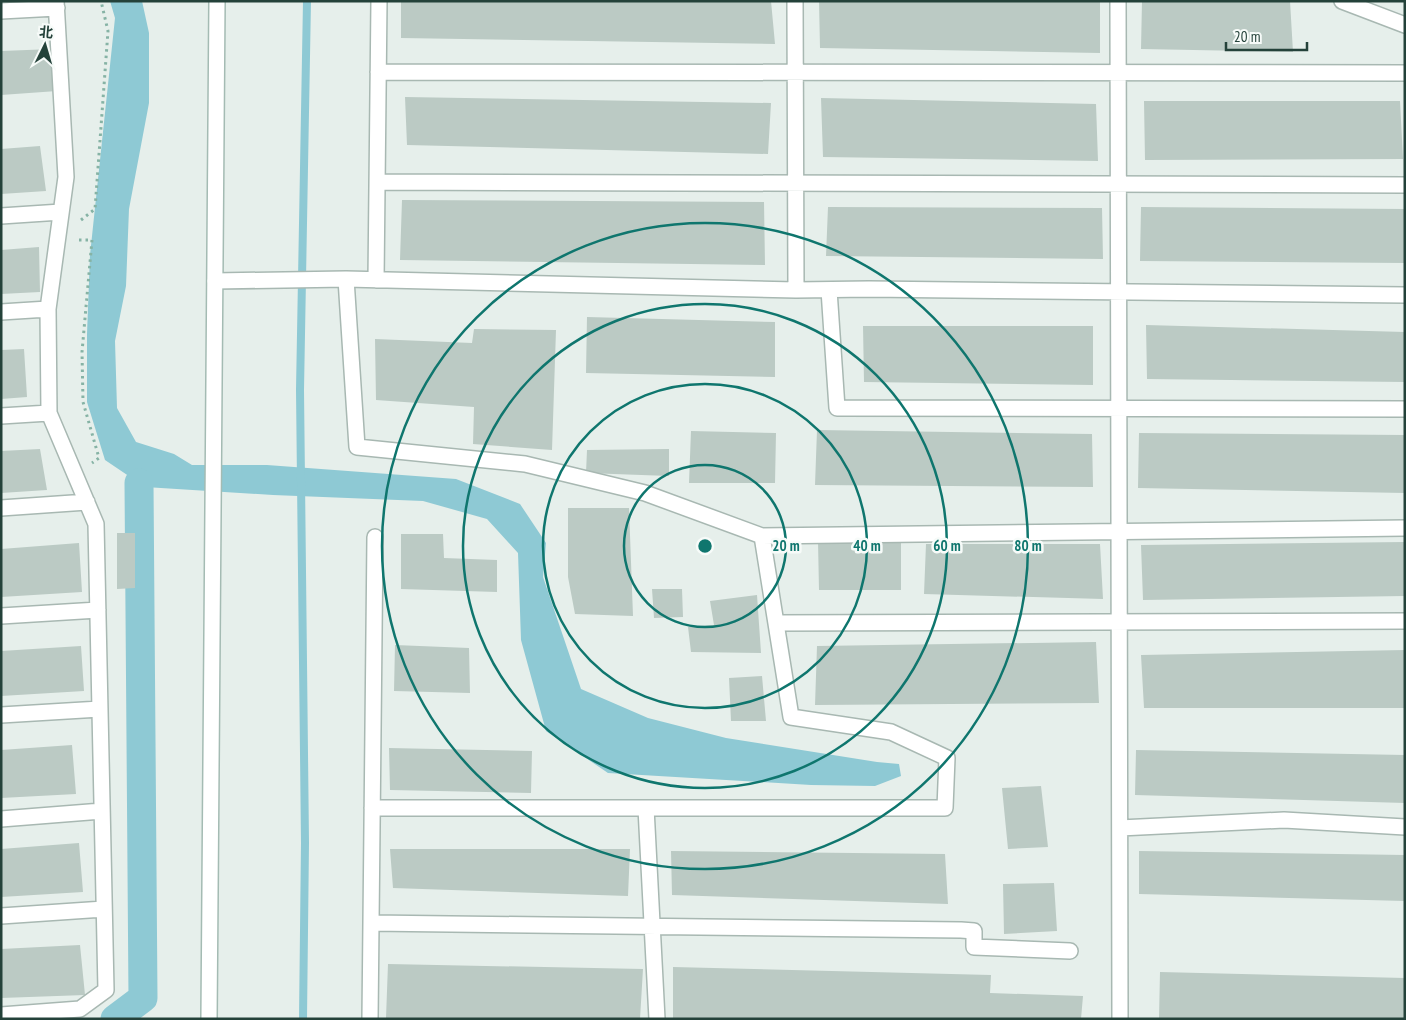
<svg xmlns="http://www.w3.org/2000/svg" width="1406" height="1020" viewBox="0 0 1406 1020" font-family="'PT Sans Narrow','Noto Sans SC',sans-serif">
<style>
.water{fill:#8ec9d4}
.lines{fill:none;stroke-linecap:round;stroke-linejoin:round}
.stream{stroke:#8ec9d4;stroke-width:8}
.canal{stroke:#8ec9d4;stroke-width:29}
.building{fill:#bbcac4}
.street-casing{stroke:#a8b8b2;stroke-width:18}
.secondary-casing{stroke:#a4bbb3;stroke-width:18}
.path{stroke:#86b3a5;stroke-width:3;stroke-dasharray:2.5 4;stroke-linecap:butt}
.street{stroke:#fff;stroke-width:15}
.secondary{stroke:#fff;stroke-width:15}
.ring{fill:none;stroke:#0f766e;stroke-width:2.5}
.centre{fill:#0f766e;stroke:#f7fbf9;stroke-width:2.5}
.ring-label{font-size:15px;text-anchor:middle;font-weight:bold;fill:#0f766e;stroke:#f7fbf9;stroke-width:5;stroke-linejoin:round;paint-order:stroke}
</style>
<rect width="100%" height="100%" fill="#e6efeb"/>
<path class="water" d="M110 1H142L149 33V103L129 209 126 286 115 341 117 408 136 442 174 454 192 465H267L456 479 520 504 546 543 543 577 581 689 648 718 726 738 877 762 899 764 901 776 875 786 811 785 608 773 546 731 521 640 518 553 487 519 423 501 273 495 145 487 105 460 87 402V334L90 255 115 18Z"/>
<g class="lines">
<path class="stream" d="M303 1019 305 843 300 390 307 1"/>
<path class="canal" d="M115 1019 143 998 139 483"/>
</g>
<path class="building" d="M401 1H771L775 44 401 38Z
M819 1H1100V53L820 48Z
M1142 1H1290L1293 52 1141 49Z
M53 49 57 91 1 95V51Z
M405 97 771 103 768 154 407 145Z
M821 98 1096 104 1098 161 823 157Z
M1144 101H1400L1403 159 1145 160Z
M40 146 46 191 1 194V149Z
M402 200 764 202 765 265 400 260Z
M828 207 1102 208 1103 259 826 256Z
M1141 207 1405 209V263L1140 261Z
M39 247 40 292 1 294V250Z
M587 317 775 322V377L586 373Z
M1146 325 1405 332V382L1147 379Z
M863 326H1093V385L864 382Z
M474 329 556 330 552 450 473 444 474 407 376 400 375 339 472 343Z
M24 349 27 397 1 399V350Z
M817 430 1092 434 1093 487 815 485Z
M691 431 776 433 775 483H689Z
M1139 433 1405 435V493L1138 488Z
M40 449 47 490 1 493V451Z
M669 449V476L586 473 587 450Z
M568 508H629L633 616 575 614 568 577Z
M117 533H135V588L117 589Z
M401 534H443L444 558 497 560V592L401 589Z
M818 541 901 543V590H819Z
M1405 542V596L1143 600 1141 545Z
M79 543 82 592 1 597V549Z
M926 544H1100L1103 599 924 594Z
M652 589H682L683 617 654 618Z
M757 595 761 653 691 652 688 627 714 625 710 601Z
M1096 642 1099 703 815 705 817 646Z
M395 645 469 648 470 693 394 691Z
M81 646 84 691 1 696V651Z
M1405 650V708H1144L1141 655Z
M762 676 766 721H731L729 678Z
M72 745 76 794 1 798V750Z
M389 748 532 751 531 793 390 790Z
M1136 750 1405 755V803L1135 795Z
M1041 786 1048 847 1008 849 1002 788Z
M79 843 83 892 1 897V849Z
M390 849H630L628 896 393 888Z
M671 851 945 854 948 904 672 895Z
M1139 851 1405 855V901L1139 894Z
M1054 883 1057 931 1004 934 1003 884Z
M80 945 85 995 1 998V949Z
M388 964 643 969 640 1019 386 1018Z
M673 967 991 975 990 993 1083 996 1081 1019H673Z
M1160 972 1405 978V1019H1159Z"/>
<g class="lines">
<defs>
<path id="street" d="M795 1 796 290
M1118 1 1120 1019
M1342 1 1405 25
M1 11 57 8
M378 72 1405 73
M377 182 1405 185
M1 216 61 212
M346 279 796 290 869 289 1405 295
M376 280 379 1
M215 281 346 279 357 447 525 464 645 493 762 536 791 717 891 732 947 758 945 808H372
M829 290 837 408 1405 409
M1 312 48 309
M1 416 49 413
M1 508 87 502
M762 536 1405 528
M1 616 98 610
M776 623 1405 621
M1 715 100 709
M646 808 657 1019
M1 819 102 811
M1120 828 1284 820 1405 827
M1 916 104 909
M371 923 961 930 974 931V947L1070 951
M1 1015 80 1009 106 990 96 524 49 413 48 309 66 177 56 1
M370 1019 375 537"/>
<path id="secondary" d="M209 1019 217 1"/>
</defs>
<use href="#street" class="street-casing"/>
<use href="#secondary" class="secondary-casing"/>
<path class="path" d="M81 220 95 209 108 31 101 1
M79 240H92L82 352 83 402 99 458 92 463"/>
<use href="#street" class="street"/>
<use href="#secondary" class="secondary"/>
</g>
<g class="ring">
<circle cx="705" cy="546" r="81"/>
<circle cx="705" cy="546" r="162"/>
<circle cx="705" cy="546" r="242"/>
<circle cx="705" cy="546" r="323"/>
</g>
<circle cx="705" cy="546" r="8" class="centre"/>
<g class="ring-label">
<text x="786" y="551">20 m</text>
<text x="867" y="551">40 m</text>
<text x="947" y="551">60 m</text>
<text x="1028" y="551">80 m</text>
</g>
<rect width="1406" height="1020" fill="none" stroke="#24423a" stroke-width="5"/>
<g transform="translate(45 45) rotate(5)" stroke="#f7fbf9" stroke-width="4" paint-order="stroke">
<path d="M0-4L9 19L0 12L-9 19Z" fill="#24423a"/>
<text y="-8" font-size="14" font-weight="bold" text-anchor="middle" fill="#24423a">北</text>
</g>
<path d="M1226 42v8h81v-8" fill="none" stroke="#24423a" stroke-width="2.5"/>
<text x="1234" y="42" font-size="15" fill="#24423a" stroke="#f7fbf9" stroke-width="4" paint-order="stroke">20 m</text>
</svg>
